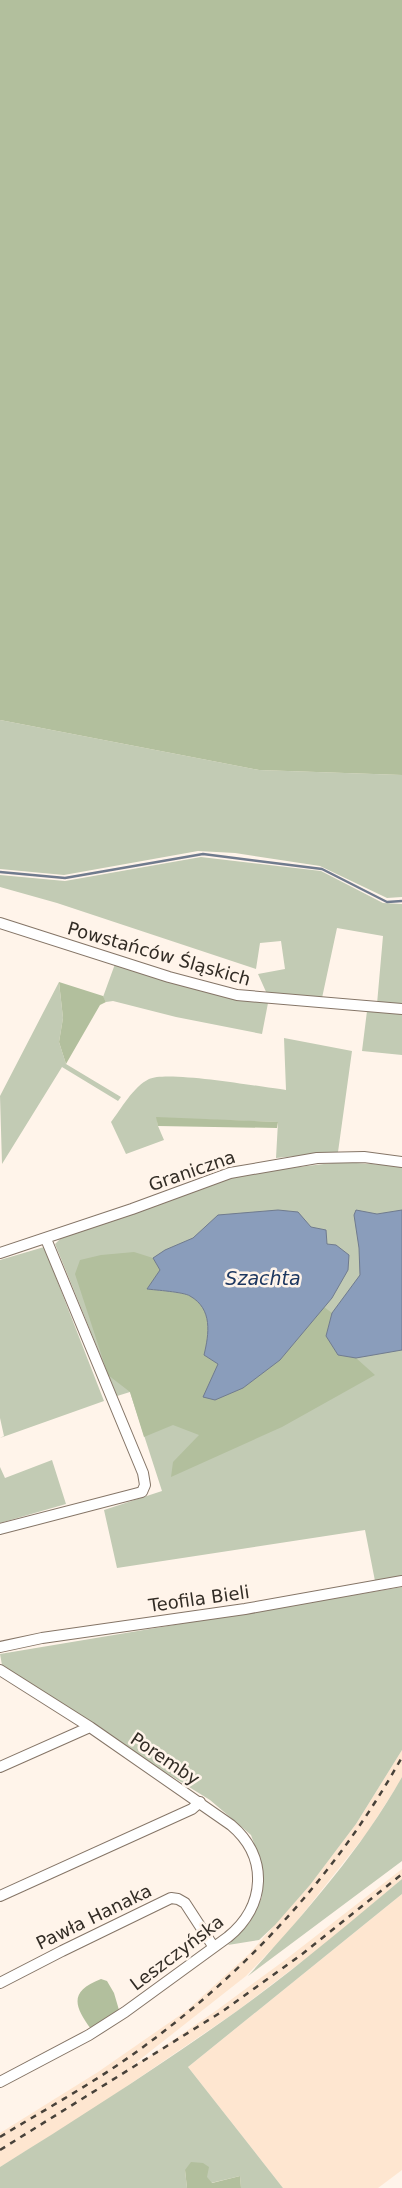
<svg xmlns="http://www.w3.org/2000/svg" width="402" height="2188" viewBox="0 0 402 2188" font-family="'DejaVu Sans',sans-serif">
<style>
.built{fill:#fee6d0}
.green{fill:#c2cbb4}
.forest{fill:#b2bf9d}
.water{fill:#8a9dbb;stroke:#707b8e}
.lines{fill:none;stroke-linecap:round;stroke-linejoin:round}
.stream{stroke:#707b8e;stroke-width:2.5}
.minor-casing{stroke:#857567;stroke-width:12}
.minor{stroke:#fff;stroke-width:10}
.rail{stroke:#48423a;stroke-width:2.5;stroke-dasharray:6 6;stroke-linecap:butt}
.labels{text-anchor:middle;stroke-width:5;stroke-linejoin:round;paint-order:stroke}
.street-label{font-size:18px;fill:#322c25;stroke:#fff4ea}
.water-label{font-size:19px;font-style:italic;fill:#1d3760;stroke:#fff4ea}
</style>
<rect width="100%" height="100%" fill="#fff4ea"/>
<path class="built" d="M402 1750V1777L399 1783 367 1833 290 1930 246 1976 133 2065 147 2058 217 2010 285 1960 402 1869V1879L329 1941 237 2011 95 2108 0 2167V2133L98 2072 186 2011 249 1954 310 1885 356 1824Z
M402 1894V2170L378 2188H283L188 2067Z"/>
<path class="green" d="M0 720 259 770 402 775V897L387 898 320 866 235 853 198 851 64 875 0 869Z
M201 857 321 871 383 903 402 904V1006L377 1004 383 936 337 928 322 998 267 994 258 974 285 969 281 941 260 943 256 969 57 903 0 887V875L65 881Z
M115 964 241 1000 268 1003 262 1034 176 1017 113 1001 106 1002 103 997Z
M59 982 63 1018 59 1042 66 1064 121 1097 118 1101 62 1067 2 1164 0 1096Z
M367 1011 402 1014V1055L362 1051Z
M284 1038 352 1051 338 1152 276 1158 278 1122 157 1118 158 1126 164 1140 126 1154 111 1122C121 1109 133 1087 149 1079 167 1070 261 1087 286 1090Z
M341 1162 402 1166V1576L375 1581 365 1530 117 1568 104 1510 162 1491 130 1392 117 1396 55 1244 61 1238 238 1174Z
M44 1247 104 1401 0 1438 4 1436 0 1418V1260Z
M52 1460 66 1504 0 1523V1467L5 1478Z
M402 1587V1750L356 1824 310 1885 275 1925 259 1940 228 1945 250 1922 262 1897V1866L251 1835 210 1800 118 1743 2 1665 0 1654Z
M402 1777V1861L248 1976C304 1914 361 1850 402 1777Z
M402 1879V1894L188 2067 283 2188H241L240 2176 211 2183 206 2177 185 2170 187 2188H0V2167C80 2117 160 2066 237 2011 294 1970 348 1924 402 1879Z"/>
<path class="forest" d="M0 0H402V775L259 770 0 720Z
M59 982 103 996 106 1002 100 1005 66 1064 59 1042 63 1018Z
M156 1117 278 1122 277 1128 158 1126Z
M134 1252 153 1258 160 1270 147 1289C156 1290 184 1293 190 1296 213 1309 209 1333 204 1355L218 1364 213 1400 243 1388 280 1360 324 1307 332 1313 326 1336 338 1355 356 1358 375 1375 282 1427 171 1477 173 1462 199 1435 173 1425 144 1437 130 1392 108 1375 75 1274 80 1260 101 1255Z
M101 1979 107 1981 114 1993 119 2010 91 2029C73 2005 70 1991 101 1979Z
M191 2162 203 2163 209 2167 207 2177 212 2183 240 2176 241 2188H187L185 2170Z"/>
<path class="water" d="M278 1210 298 1212 311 1227 326 1230 327 1244 336 1245 349 1255 348 1270 332 1298 280 1360 243 1388 215 1400 203 1397 218 1364 204 1355C209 1334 213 1309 190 1296 184 1292 155 1290 147 1289L160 1270 153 1258 165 1250 193 1238 218 1215Z
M356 1210 377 1214 402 1210V1350L356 1358 338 1355 326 1336 332 1313 360 1275 359 1248 354 1215Z"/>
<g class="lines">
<path class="stream" d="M0 872 65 878 203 854 322 869 387 902 402 901"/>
<defs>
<path id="minor" d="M0 923 169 977 237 995 402 1009
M0 1253 132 1209 230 1173 317 1158 364 1157 402 1162
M0 1529 142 1492 145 1485 143 1473 46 1239
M0 1647 42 1638 245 1609 402 1581
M0 1670 90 1727 231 1825C269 1857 266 1906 228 1937L125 2012 89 2035 0 2082
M0 1767 90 1727
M0 1896 192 1809 200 1802
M0 1983 62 1951 171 1898 178 1899 185 1903 213 1946"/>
</defs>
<use href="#minor" class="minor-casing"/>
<use href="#minor" class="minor"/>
<path class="rail" d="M0 2137C44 2110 90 2085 132 2055 243 1976 336 1876 402 1757
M0 2150 223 2011 301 1955 402 1874"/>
</g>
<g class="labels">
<g class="street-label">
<text transform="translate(159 954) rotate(16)" y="6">Powstańców Śląskich</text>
<text transform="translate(192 1171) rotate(-19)" y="6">Graniczna</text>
<text transform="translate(199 1599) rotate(-8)" y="6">Teofila Bieli</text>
<text transform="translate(165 1759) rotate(34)" y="6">Poremby</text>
<text transform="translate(94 1917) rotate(-26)" y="6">Pawła Hanaka</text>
<text transform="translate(177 1953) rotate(-37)" y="6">Leszczyńska</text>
</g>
<g class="water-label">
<text x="263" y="1285">Szachta</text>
</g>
</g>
</svg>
